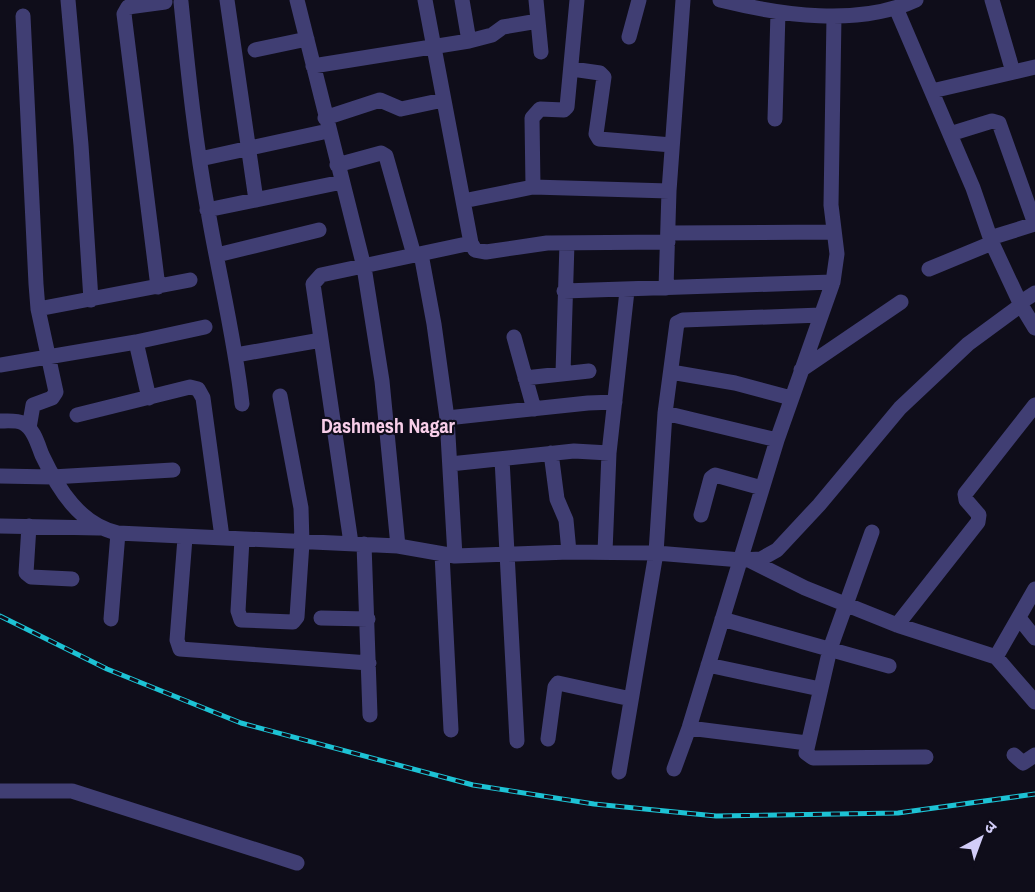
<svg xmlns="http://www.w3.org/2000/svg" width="1035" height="892" viewBox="0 0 1035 892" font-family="'Archivo Narrow','Noto Sans Devanagari',sans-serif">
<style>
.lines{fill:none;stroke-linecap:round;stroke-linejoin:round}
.minor{stroke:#403e73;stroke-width:15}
.rail-casing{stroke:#1dc2d4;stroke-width:5}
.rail{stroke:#0f0d1a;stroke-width:3;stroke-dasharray:9;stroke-linecap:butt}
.labels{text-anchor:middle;stroke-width:4.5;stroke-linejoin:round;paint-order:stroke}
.neighbourhood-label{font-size:20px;font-weight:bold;fill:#f8cee9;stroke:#0f0d1a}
</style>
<rect width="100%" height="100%" fill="#0f0d1a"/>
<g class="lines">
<path class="minor" d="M68 0 81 145 91 300
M227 0 256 200
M297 0 364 267 382 381 398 546
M425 0 471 243 475 250 486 252 547 243 668 242
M462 0 469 41
M536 0 541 52
M720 0C781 15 858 27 916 0
M992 0 1013 72
M181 2C188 71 195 142 208 211 219 276 235 339 242 404
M23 16 36 284 38 309 56 392 52 398 33 405 29 428
M629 37 639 0
M255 50 307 39
M313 66 469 41 492 35 503 27 538 21
M572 69 600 73 604 77 596 134 599 139 672 145
M932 91 1035 67
M325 118 380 100 401 109 443 100
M775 119 778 12
M950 134 992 121 999 123 1035 224
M200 159 328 131
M337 165 381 153 386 156 414 255
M533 187 532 118 540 109 564 110 567 107 577 0
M463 201 533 187 669 191
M207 210 342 182
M669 233 834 232
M990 238 1035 224
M421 254 434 324 447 418 455 556
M217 255 319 230
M929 269 992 243
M158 287 124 14 128 7 165 2
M666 288 669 191 683 0
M564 291 833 282
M1021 302 1035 293
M1021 305 1035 328
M38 309 190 280
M514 337 534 409
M136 342 149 398
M236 355 321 340
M0 365 136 342 205 327
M801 370 901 302
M671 372 735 383 791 398
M563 373 567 243
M525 378 589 371
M665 413 777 440
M77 415 190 387 198 389 203 398 222 537
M447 418 588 403 615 402
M0 421C7 421 17 420 23 423 34 429 38 445 42 455 58 489 80 525 118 533L398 546 455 556 569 552 656 553 741 560 761 559 777 550 819 505 900 408 968 344 1021 305 992 243 973 188 896 8
M551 453 557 499 566 520 569 552
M502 459 517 741
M450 464 574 451 609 453
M0 476 52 477 173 470
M701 515 711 478 715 475 762 488
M0 526 99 528
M29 526 26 573 31 577 72 579
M872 532 830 649 806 753 813 758 926 757
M185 538 177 640 180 649 369 663
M242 539 238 611 241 620 293 622 297 617 302 543 301 508 280 396
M351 543 313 284 321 275 471 243
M364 544 370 715
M605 552 609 453 627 291
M442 554 451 730
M749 560 805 588 897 625 996 657 1035 702
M321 618 368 619
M1019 618 1035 638
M111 619 118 533
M722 619 889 666
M897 625 978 522 979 515 966 500 965 494 1035 405
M996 657 1035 589
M708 665 820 689
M689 728 807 743
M548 739 555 687 558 683 631 699
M1014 755 1023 763 1035 755
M674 769 689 728 777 440 833 282 837 254 831 205 834 16
M619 772 656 553 665 413 677 323 683 320 821 315
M0 791H72L297 863"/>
<defs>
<path id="rail" d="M0 616 107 669 241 723 473 785 594 804 716 816 898 813 1035 794"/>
</defs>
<use href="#rail" class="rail-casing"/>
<use href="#rail" class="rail"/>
</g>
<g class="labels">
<g class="neighbourhood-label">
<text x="388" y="433">Dashmesh Nagar</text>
</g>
</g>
<g transform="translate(981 838) rotate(41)" stroke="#0f0d1a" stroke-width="4.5" paint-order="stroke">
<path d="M0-4.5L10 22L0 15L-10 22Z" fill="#d2cdf8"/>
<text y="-9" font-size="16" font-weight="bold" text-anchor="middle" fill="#d2cdf8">उ</text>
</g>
</svg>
